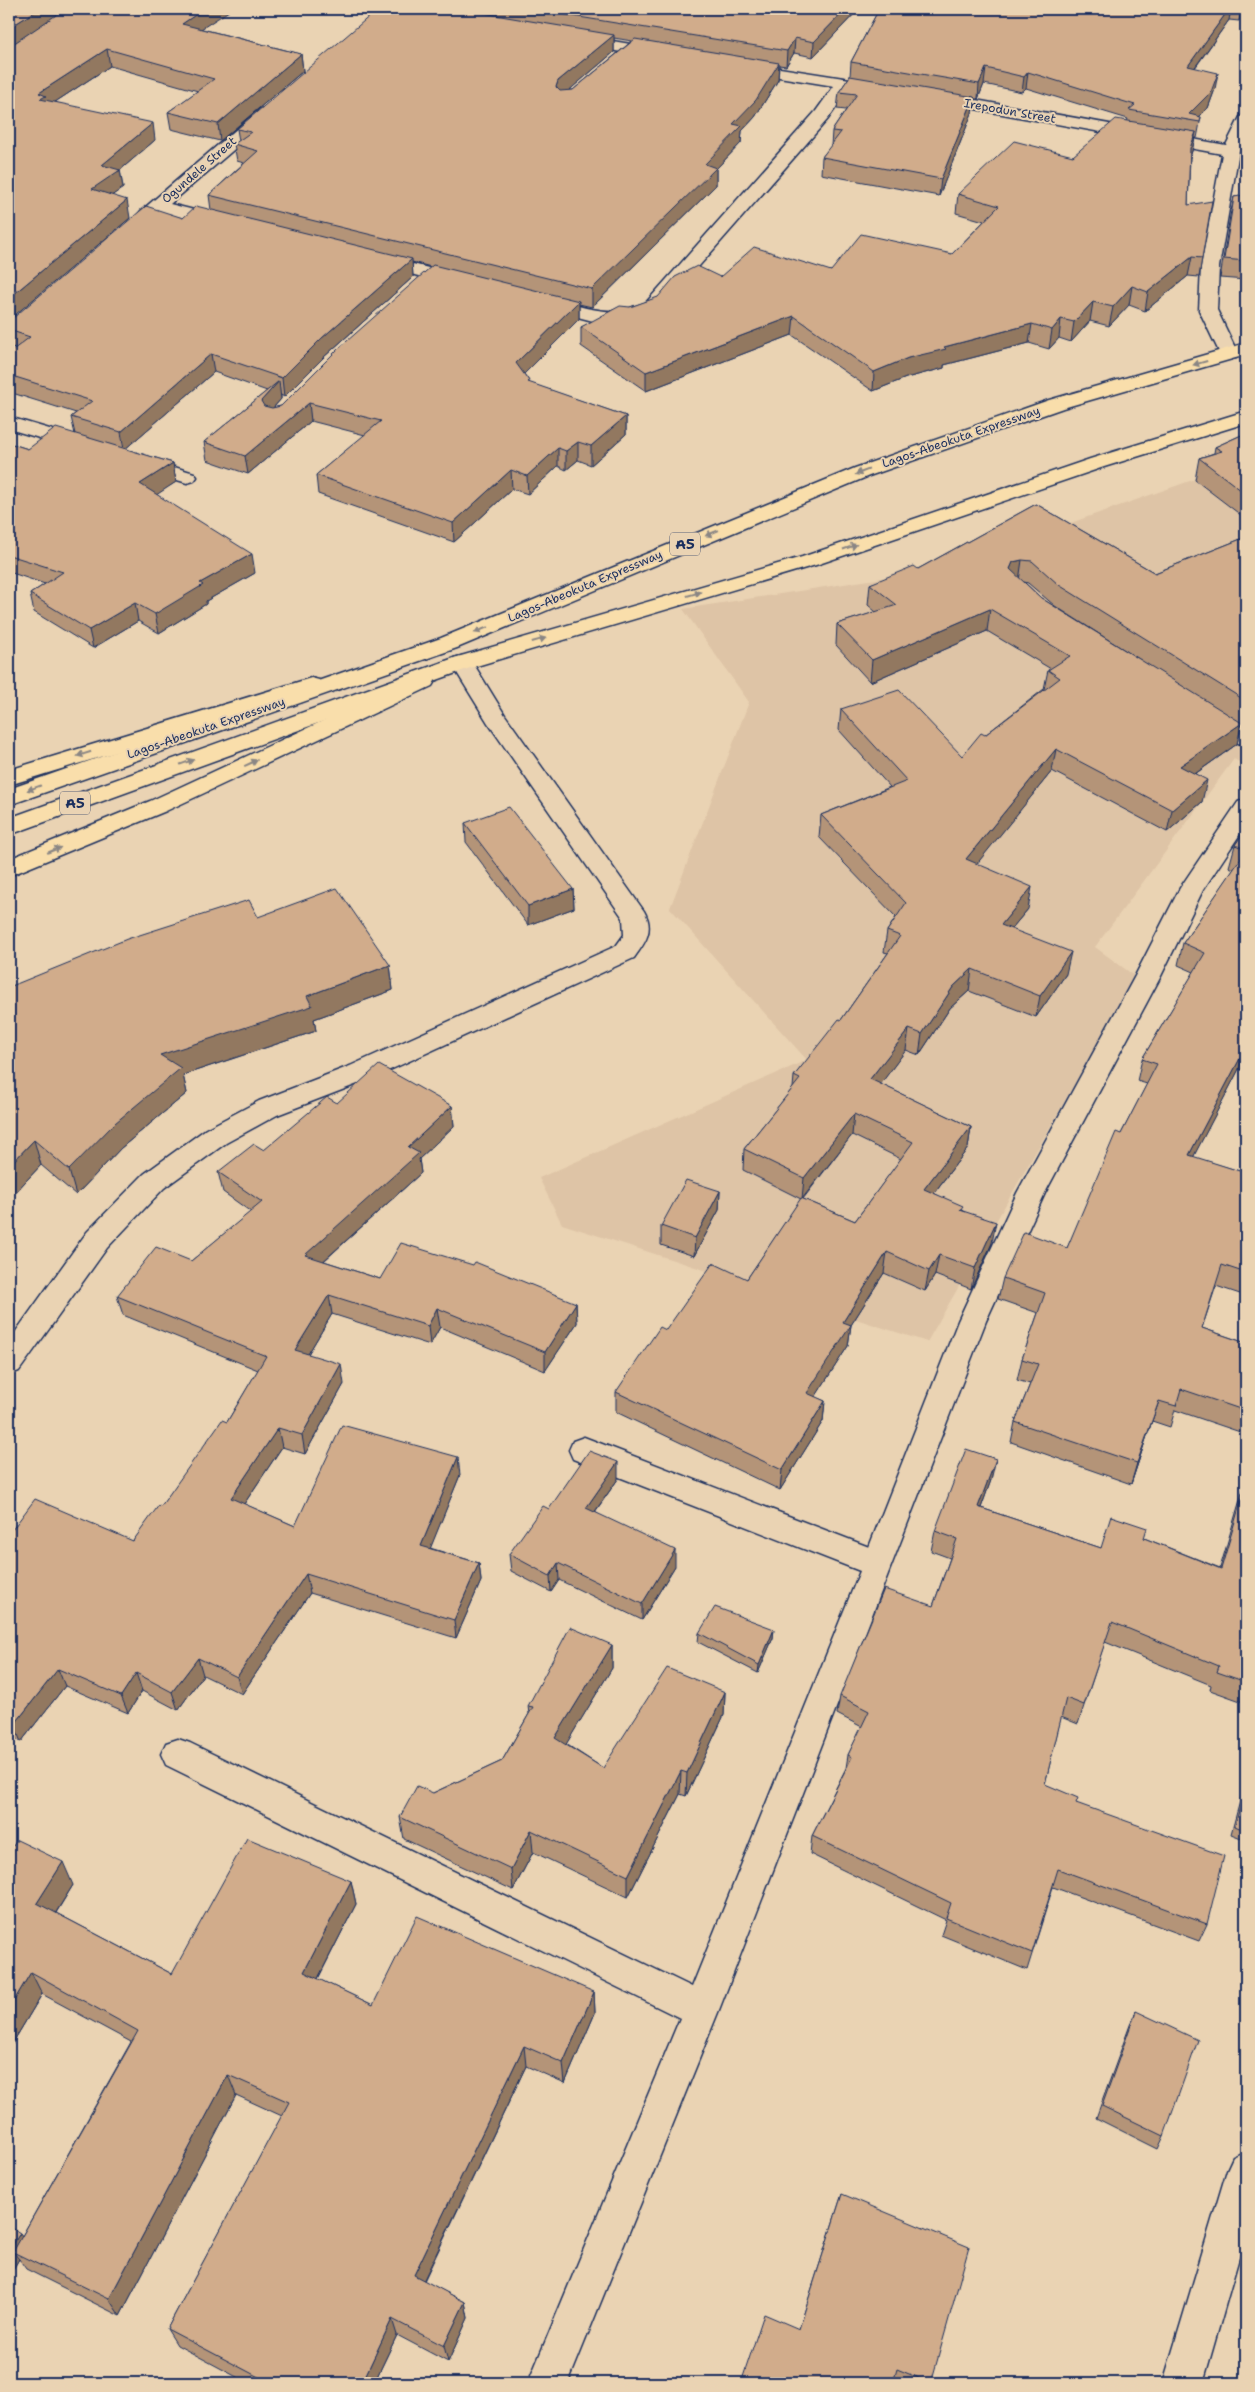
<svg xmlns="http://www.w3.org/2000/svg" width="1255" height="2392" viewBox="0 0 1255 2392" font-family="'Shantell Sans',sans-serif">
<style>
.built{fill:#dec4a6}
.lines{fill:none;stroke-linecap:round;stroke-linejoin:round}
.minor-casing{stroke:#1b2f5e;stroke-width:3}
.major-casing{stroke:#1b2f5e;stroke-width:3}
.highway-casing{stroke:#1b2f5e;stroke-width:3}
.minor{fill:#ead3b3;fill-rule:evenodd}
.major{fill:#f9deab;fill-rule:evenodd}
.highway{fill:#f9deab;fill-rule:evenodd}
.wall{fill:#b49478;stroke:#1b2f5e;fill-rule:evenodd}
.shaded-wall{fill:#927861;stroke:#1b2f5e}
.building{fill:#d1ac8b;stroke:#1b2f5e}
.oneway{fill:#8a8684}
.labels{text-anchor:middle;stroke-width:4;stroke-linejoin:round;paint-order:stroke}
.far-street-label{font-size:12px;fill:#1b2f5e;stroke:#ead3b3}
.shield{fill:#ead3b3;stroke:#596078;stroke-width:1}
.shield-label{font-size:14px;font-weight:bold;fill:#1b2f5e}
</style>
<rect width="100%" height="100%" fill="#ead3b3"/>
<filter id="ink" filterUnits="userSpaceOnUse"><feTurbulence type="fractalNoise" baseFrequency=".02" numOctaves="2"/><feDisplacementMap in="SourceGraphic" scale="10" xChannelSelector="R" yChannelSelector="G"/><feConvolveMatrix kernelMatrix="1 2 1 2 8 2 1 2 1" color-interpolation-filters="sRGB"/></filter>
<g filter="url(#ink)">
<path class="built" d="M1246 457V766L1234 759 1095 947 1136 977 927 1342 562 1224 539 1178 807 1060 670 908 749 702 683 609 940 569 1224 469Z"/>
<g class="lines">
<defs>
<path id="minor" d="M577 35 660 49 666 51 668 54 666 57 660 59 571 43 569 40 571 37Z
M742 62 882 84 888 86 890 89 888 92 882 94 849 89 828 119 657 314 629 324 597 322 535 306 533 302 535 298 542 296C576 305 610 319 643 306L816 111 834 86 736 70 734 67 736 64Z
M937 93 1226 145 1240 117 1246 116V137L1239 151 1219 267 1217 310 1238 354 1236 358H1222L1199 310 1201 267 1222 154 931 101 929 98 931 95Z
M266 108 272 109 274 113 272 117 170 204 230 219 233 223 230 227 224 228 161 212 153 219H141L138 215 141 211 260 109Z
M377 255 468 278 471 282 468 286 462 287 371 264 368 260 371 256Z
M9 417 90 441 93 445 90 449 83 451 9 429Z
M138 456 194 473 197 477 194 481 187 483 131 466 128 462 131 458Z
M462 656 470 658 505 715 644 911C655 930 645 943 634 958L368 1080 277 1115 226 1143 164 1188 107 1248 19 1371 9 1375V1341L87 1232 144 1174 206 1129 259 1101 350 1066 616 946 624 935 623 918 488 723 451 663 454 658Z
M1207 707 1215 709 1246 728V745L1238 743 1199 719 1196 714 1199 709Z
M1246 799V825L1203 890 1161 976 1045 1193 986 1321 719 2010 568 2383H528L680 2018 166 1765 161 1754 166 1743 178 1739 190 1743 692 1987 860 1571 573 1459 569 1450 573 1441 584 1437 869 1547 958 1321 1017 1193 1135 976 1180 888 1238 802Z
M1246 2151V2233L1203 2383H1163L1227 2170 1233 2157Z"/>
<path id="major" d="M424 674 432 676 435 681 432 686 166 811 9 876V859L150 801Z
M311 678 319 680 322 685 319 690 9 785V770Z"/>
<path id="highway" d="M1246 343V355L1063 408 869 476 457 648 9 805V789L441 638 855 468 1049 400Z
M1246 411V423L1104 467 816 565 470 668 9 835V818L454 658 802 557 1090 459Z"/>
</defs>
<use href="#minor" class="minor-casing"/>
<use href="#major" class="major-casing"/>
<use href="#highway" class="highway-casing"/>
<use href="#minor" class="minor"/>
<use href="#major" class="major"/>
<use href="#highway" class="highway"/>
</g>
<path class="wall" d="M9 9 202 29 301 54 303 71 220 141 171 129 168 112 198 91 110 66 55 102 155 140 120 170 123 188 112 195 130 218 9 319 13 318 183 218 211 210 209 195 244 163 237 161 234 144 239 141 237 129 434 9H859L813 57 794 53 786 66 779 65 778 80 755 117 742 131 741 143 716 169V185L592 307 579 304V319L524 374 529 381V383L626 416V434L591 465 578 460 566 470 558 466 528 494 512 489 454 542 318 494 316 475 365 435 311 421 248 474 207 460 204 442 267 391 214 372 125 449 173 463 176 482 156 494 255 573 206 601V604L159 633 138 621 93 648 34 612 30 594 45 584 9 572V443L28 449 75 434 71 417 76 413 9 392V353L15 348 9 346ZM614 38 632 41 573 90H569L614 52ZM412 262 431 267 281 406 273 408 281 399V395L284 397 324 357 413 277Z
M879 9H1246V11L1239 21 1229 20 1195 68 1215 89 1208 108 1199 117H1201L1198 133 1197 138H1195L1192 151 1190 158 1188 205 1202 258 1199 277 1188 276 1145 311 1129 305 1109 326 1090 321 1071 342 1059 338 1049 349 1029 343 944 365V368L906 378 873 391 792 335 646 391 581 346V327L630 307 720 277 831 271 952 254 984 221 956 213 958 194 1073 156 1127 121 1128 119 1026 88 1022 92 984 84 978 99H974L972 113 939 196 821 174 822 157 831 146 832 131 846 110 837 109 839 92 850 76 851 62Z
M1246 195V280L1220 278 1230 216 1234 197Z
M1246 433V519L1195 480 1199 458 1214 453 1215 447Z
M1036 504 1155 573 1246 537V726L1242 723 1237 744 1195 774 1202 802 1167 832 1052 771 976 864 1028 909 1011 929 1066 974 1036 1017 969 991 950 1008 919 1055 906 1050 880 1084 971 1127 968 1148 934 1193 962 1210 992 1243 971 1289 935 1275 925 1291 884 1273 851 1325 848 1346 815 1397 825 1401 823 1421 780 1490 616 1412V1392L666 1330 747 1279 801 1199 743 1170 744 1149 793 1088 794 1076 841 1020 888 953 884 952 887 931 896 917 819 837 821 815 890 787 839 730 841 709 962 756 985 735 1044 689 1048 670 1051 669 987 631 870 682 836 645 837 624 876 612 868 605 870 584 918 569ZM1024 582 1028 583 1055 606 1142 661 1041 598ZM852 1135 901 1159 855 1221 803 1199Z
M465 823 573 889 574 908 528 925 466 842Z
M1246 829V1072L1239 1069 1193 1157 1246 1173V1296L1216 1286 1202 1328 1246 1343V1434L1175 1410 1170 1427 1152 1421 1131 1484 1011 1442 1015 1422 1030 1384 1017 1380 1022 1359 1038 1313 998 1299 1003 1278 1067 1248 1121 1134 1147 1084 1137 1081 1142 1059 1194 972 1178 965 1183 943 1234 869 1229 867 1235 845Z
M258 917 390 965 393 990 314 1019 316 1031 183 1075 187 1093 121 1148 76 1195 41 1165 9 1199V987Z
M337 1103 452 1106 454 1126 419 1159 421 1173 324 1261 380 1279 576 1303 577 1323 545 1371 440 1327 430 1345 332 1314 308 1354 344 1384 305 1454 282 1447 244 1504 295 1526 460 1475 430 1548 479 1563 481 1581 456 1638 310 1593 242 1694 203 1675 178 1710 142 1691 128 1713 65 1686 21 1742 9 1735V1534L133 1541 161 1506 227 1422 258 1370 123 1315 117 1296 191 1261 251 1212 223 1192 218 1172 264 1150Z
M720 1191 719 1210 694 1256 661 1245V1226Z
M618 1479 595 1512 675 1566 642 1620 559 1580 551 1592 511 1571 509 1554 549 1509Z
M1246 1479V1703L1210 1690 1211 1685 1105 1642 1078 1724 1061 1717 1045 1784 1076 1803 1207 1924 1199 1941 1053 1887 1027 1970 941 1935 946 1920 810 1854 812 1836 846 1768 848 1755 862 1727 837 1714 840 1696 933 1606 950 1558 931 1551 935 1531 991 1480 981 1508 1101 1548 1144 1538 1220 1568Z
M774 1629 773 1638 758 1673 698 1642 699 1633Z
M612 1645V1668L566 1744 603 1768 725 1692 724 1715 686 1796 680 1794 628 1897 533 1852 513 1890 404 1839 400 1817 433 1793 502 1761 529 1714 528 1706Z
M1246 1781V1840L1231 1834 1244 1786Z
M9 1844 73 1885 56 1913 172 1974 351 1881 356 1904 318 1979 373 2005 594 1992 595 2013 565 2083 526 2066 424 2281 465 2302 468 2318 448 2362 397 2335 374 2383H248L177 2345 167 2329 282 2116 236 2095 120 2316 26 2269 19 2259 9 2276V2226L22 2236 131 2042 42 1994 9 2049Z
M1136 2011 1164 2136 1158 2149 1096 2118 1130 2025Z
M842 2194 931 2383H741L799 2329Z"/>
<path class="shaded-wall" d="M39 9H68L9 47V28Z
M204 9H232L184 40 182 24Z
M846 9H859L813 57 814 42Z
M1229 9H1231L1229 20 1185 81 1188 66Z
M1241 9H1246V11L1239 21Z
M614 35V52L559 99 556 87 558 81Z
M795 38 794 53 786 66 787 51Z
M107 49 110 66 49 106 44 117 39 93Z
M301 54 303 71 220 141 218 124Z
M779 63 778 80 755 117 742 131 741 143 716 169V185L592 307V289L733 124Z
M986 68 984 84 978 99 979 84Z
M1028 72 1026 88 1022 92 1024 77Z
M1218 73 1215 89 1208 108 1195 121 1189 114Z
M974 97 972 113 939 196 941 179Z
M153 123 155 140 118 172 120 170 123 188 95 207 92 189 102 165Z
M1196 132 1192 151 1186 166 1190 148Z
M127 200 130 218 9 320V298Z
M1192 257 1188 276 1145 311 1148 292Z
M412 259 413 277 324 357 284 397 282 378 322 338Z
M1132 286 1129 305 1109 326 1113 307Z
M579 301V319L517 381 516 363Z
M1093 302 1090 321 1071 342 1074 322Z
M794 316 792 335 646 391V372Z
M1061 319 1059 338 1049 349 1052 330Z
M1032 324 1029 343 944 365V368L906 378 873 391 874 372 908 358 944 347Z
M211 354 214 372 124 450 121 432Z
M279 381 281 399 263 419 261 401Z
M309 403 311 421 248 474 245 456Z
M626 416V434L591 465V446Z
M578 442V460L566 470V451Z
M558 448V466L528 494 527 476Z
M173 463 176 482 144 503 140 484Z
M511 470 512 489 454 542 453 523Z
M252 554 255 573 206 601V604L159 633 155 614 200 583Z
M1022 560 1019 581 1010 569 1013 562Z
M135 603 138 621 93 648 89 630Z
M990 609 987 631 870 682 872 660Z
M1242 723 1237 744 1175 788 1180 766Z
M1056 749 1052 771 963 881 966 859Z
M1207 780 1202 802 1167 832 1172 810Z
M1032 887 1028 909 997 946 1001 925Z
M573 889 574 908 528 925V906Z
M1071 952 1066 974 1036 1017 1040 996Z
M390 965 393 990 314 1019 316 1031 183 1075 187 1093 121 1148 76 1195 69 1170 160 1055 307 996Z
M972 969 969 991 950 1008 919 1055 922 1034 953 987Z
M909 1029 906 1050 868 1101 870 1079Z
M1246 1047 1239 1069 1183 1177 1189 1155Z
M452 1106 454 1126 419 1159 421 1173 309 1274 305 1255 408 1147Z
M854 1114 852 1135 802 1199 804 1178Z
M971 1127 968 1148 921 1210 924 1189Z
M34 1140 41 1165 9 1199V1166Z
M720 1191 719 1210 694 1256 695 1238Z
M996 1222 992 1243 971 1289 975 1268Z
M887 1252 884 1273 851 1325 848 1346 805 1413 807 1393 843 1322Z
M939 1255 935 1275 925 1291 929 1271Z
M329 1295 332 1314 299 1369 295 1350Z
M576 1303 577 1323 545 1371V1352Z
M437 1308 440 1327 430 1345 428 1326Z
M341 1364 344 1384 305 1454 302 1435Z
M825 1401 823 1421 780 1490 782 1470Z
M1159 1401 1152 1421 1131 1484 1137 1463Z
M278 1428 282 1447 236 1516 231 1498Z
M458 1457 460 1475 424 1564 421 1546Z
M996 1459 991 1480 974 1527 978 1507Z
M618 1462V1479L586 1524V1508Z
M675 1550V1566L642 1620V1604Z
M479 1563 481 1581 456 1638 454 1620Z
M558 1563 559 1580 551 1592 550 1576Z
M306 1574 310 1593 242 1694 237 1677Z
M774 1629 773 1638 758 1673 759 1665Z
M612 1645V1668L556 1761 555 1738Z
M198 1658 203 1675 178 1710 172 1692Z
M58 1669 65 1686 21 1742 14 1725Z
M136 1673 142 1691 128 1713 121 1696Z
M725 1692 724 1715 686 1796 687 1773Z
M681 1771 680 1794 628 1897V1876Z
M531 1830 533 1852 513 1890 511 1869Z
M63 1862 73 1885 48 1925 37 1903Z
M351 1881 356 1904 310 1994 304 1972Z
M31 1972 42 1994 9 2049V2009Z
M594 1992 595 2013 565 2083 563 2063Z
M524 2046 526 2066 418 2292 414 2275Z
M228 2075 236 2095 120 2316 109 2299Z
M20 2233 28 2244 13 2252 19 2259 9 2276V2251Z
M465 2302 468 2318 448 2362 444 2346Z
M392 2319 397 2335 374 2383H362Z"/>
<path class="building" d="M9 9H39L9 28Z
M65 9H204L182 24 301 54 218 124 168 112 214 79 107 49 39 93 46 96 40 99 153 123 102 165 120 170 92 189 127 200 9 298V45L13 44Z
M378 9H428L433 10 434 9H459L614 35 558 81 556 87 560 91 573 90 635 39 779 63 756 100 733 124 742 126 705 164 716 168 592 289 209 195 258 151 234 144 251 132 237 129Z
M530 9H846L814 42 795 38 787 51Z
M879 9H1229L1188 66 1218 73 1211 92 1189 114 1201 117 1200 122 1129 110 1135 105 1028 72 1024 77 986 68 979 84 851 62Z
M850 76 974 97 941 179 822 157 841 132 832 131 857 94 839 92Z
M1116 119 1196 132 1190 148 1188 205 1212 201 1202 258 1192 257 1148 292 1132 286 1113 307 1093 302 1074 322 1061 319 1052 330 1032 324 944 347 946 349 908 358 874 372 794 316 646 372 581 327 620 306 630 307 658 297 675 277 697 266 720 277 754 247 831 271 861 234 952 254 999 206 958 194 1014 141 1073 156Z
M1246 195V261L1224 259 1234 197Z
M146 206 183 218 196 206 412 259 322 338 282 378 211 354 121 432 71 417 92 401 9 375V353L30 337 9 330V319L13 318Z
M433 265 579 301 516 363 529 381 528 382 626 416 591 446 578 442 566 451 558 448 527 476 511 470 453 523 316 475 381 421 309 403 245 456 204 442 279 381 261 401 264 406 272 408 281 406 338 349Z
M56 428 173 463 140 484 252 554 200 583 203 585 155 614 135 603 89 630 30 594 63 572 9 555V443L28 449Z
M1246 433V494L1199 458 1222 451 1215 447Z
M1036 504 1155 573 1246 537V701L1059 585 1032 561 1022 560 1013 562 1010 569 1041 598 1242 723 1180 766 1207 780 1172 810 1056 749 966 859 1032 887 1001 925 1071 952 1040 996 972 969 953 987 922 1034 909 1029 870 1079 971 1127 924 1189 963 1206 960 1210 996 1222 975 1268 939 1255 929 1271 887 1252 843 1322 851 1325 807 1393 825 1401 782 1470 616 1392 660 1327 666 1330 713 1263 747 1279 801 1198 855 1221 913 1142 854 1114 804 1178 744 1149 800 1079 794 1076 839 1019 841 1020 900 936 887 931 906 903 821 815 907 781 841 709 899 690 962 756 981 733 985 735 1060 678 1048 670 1070 656 990 609 872 660 837 624 897 605 870 584 914 566 918 569Z
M509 807 573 889 528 906 465 823Z
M1246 829V849L1235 845Z
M1246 851V1047L1189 1155 1246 1173V1273L1222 1265 1202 1328 1246 1343V1411L1181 1389 1176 1406 1159 1401 1137 1463 1015 1422 1038 1364 1022 1359 1045 1293 1003 1278 1024 1232 1067 1248 1116 1132 1121 1134 1157 1064 1142 1059 1205 953 1183 943Z
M337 888 390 965 307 996 312 1006 160 1055 181 1068 115 1123 69 1170 34 1140 9 1166V987L127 939 249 900 258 917Z
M379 1065 452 1106 408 1147 419 1153 305 1255 380 1279 401 1243 473 1265 475 1262 576 1303 545 1352 437 1308 428 1326 329 1295 295 1350 341 1364 302 1435 278 1428 231 1498 295 1526 342 1425 458 1457 421 1546 479 1563 454 1620 306 1574 237 1677 198 1658 172 1692 136 1673 121 1696 58 1669 14 1725 9 1722V1534L35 1499 133 1541 159 1505 161 1506 222 1420 227 1422 266 1356 117 1296 156 1247 191 1261 262 1202 218 1172 254 1144 264 1150 327 1097 337 1103Z
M686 1180 720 1191 695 1238 661 1226Z
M966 1449 996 1459 978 1507 1101 1548 1111 1516 1147 1528 1144 1538 1221 1569 1246 1484V1682L1217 1672 1219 1666 1112 1622 1084 1705 1066 1698 1045 1784 1078 1798 1076 1803 1224 1856 1207 1924 1058 1869 1032 1953 946 1918 951 1903 812 1836 852 1757 848 1755 869 1711 840 1696 884 1589 933 1606 957 1539 935 1531Z
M589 1451 618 1462 586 1508 675 1550 642 1604 558 1563 550 1576 509 1554 543 1506 549 1509Z
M715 1607 774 1629 759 1665 699 1633Z
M570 1627 612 1645 555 1738 603 1768 667 1668 725 1692 687 1773 681 1771 628 1876 531 1830 511 1869 400 1817 417 1786 433 1793 502 1761 533 1707 528 1706Z
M1246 1784V1831L1235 1826Z
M247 1838 351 1881 304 1972 373 2005 417 1916 594 1992 563 2063 524 2046 414 2275 465 2302 444 2346 392 2319 362 2383H270L167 2329 289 2102 228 2075 109 2299 13 2252 138 2031 31 1972 9 2009V1844L13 1846 17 1840 63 1862 37 1903 172 1974Z
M1136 2011 1198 2040 1164 2136 1102 2106Z
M842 2194 969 2247 931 2383 897 2369 893 2383H741L764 2314 799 2329Z
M9 2226 20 2233 9 2251Z"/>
<defs><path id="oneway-solid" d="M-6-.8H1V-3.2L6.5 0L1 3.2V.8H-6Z" transform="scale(1.25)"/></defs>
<g class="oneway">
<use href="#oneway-solid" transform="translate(1200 363) rotate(164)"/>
<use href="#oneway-solid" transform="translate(862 472) rotate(159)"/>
<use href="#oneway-solid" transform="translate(712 533) rotate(157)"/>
<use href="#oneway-solid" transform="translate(850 547) rotate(-19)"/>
<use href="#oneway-solid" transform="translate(694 594) rotate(-16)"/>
<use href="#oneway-solid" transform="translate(481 630) rotate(157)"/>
<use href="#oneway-solid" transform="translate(539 640) rotate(-16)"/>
<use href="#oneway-solid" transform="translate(84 754) rotate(162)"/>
<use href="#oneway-solid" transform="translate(187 762) rotate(-20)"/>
<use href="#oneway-solid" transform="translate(251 763) rotate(-25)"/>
<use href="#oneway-solid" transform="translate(34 788) rotate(160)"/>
<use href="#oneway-solid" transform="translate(54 850) rotate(-22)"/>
</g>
</g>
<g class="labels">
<g class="far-street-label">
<text transform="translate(1010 111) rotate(10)" y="4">Irepodun Street</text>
<text transform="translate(199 170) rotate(-41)" y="4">Ogundele Street</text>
<text transform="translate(961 437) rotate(-19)" y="4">Lagos-Abeokuta Expressway</text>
<text transform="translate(585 586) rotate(-23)" y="4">Lagos-Abeokuta Expressway</text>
<text transform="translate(206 728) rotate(-19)" y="4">Lagos-Abeokuta Expressway</text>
</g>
<g class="shield">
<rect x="670" y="532.5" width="30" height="23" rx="4"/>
<rect x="60" y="791.5" width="30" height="23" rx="4"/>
</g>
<g class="shield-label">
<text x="685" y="549">A5</text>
<text x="75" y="808">A5</text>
</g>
</g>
<rect width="1255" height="2392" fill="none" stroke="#ead3b3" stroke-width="30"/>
<rect x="15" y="15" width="1225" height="2362" fill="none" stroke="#1b2f5e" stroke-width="2" filter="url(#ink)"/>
</svg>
